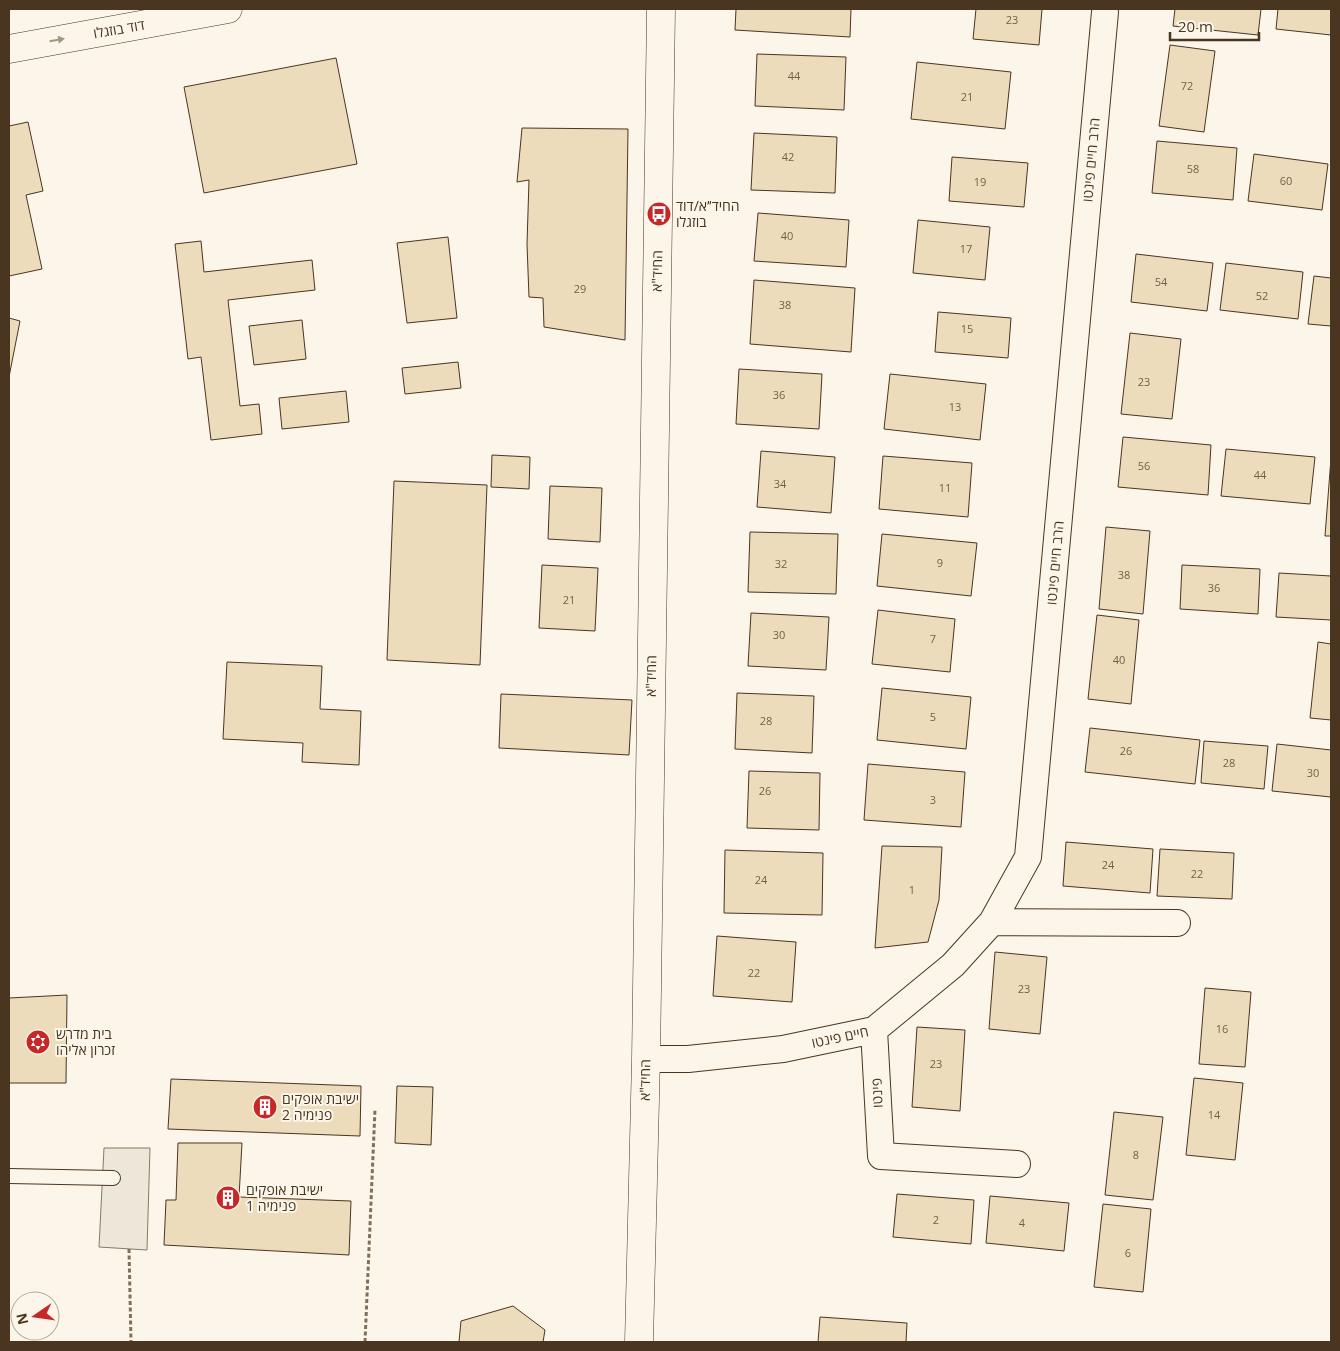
<svg xmlns="http://www.w3.org/2000/svg" width="1340" height="1351" viewBox="0 0 1340 1351" font-family="'Open Sans',Heebo,sans-serif">
<style>
.parking{fill:#ede7d9;stroke:#887966}
.building{fill:#ecdcbc;stroke:#4a3520}
.lines{fill:none;stroke-linecap:round;stroke-linejoin:round}
.lane-casing{stroke:#4a3520;stroke-width:16}
.street-casing{stroke:#4a3520;stroke-width:28}
.secondary-casing{stroke:#4a3520;stroke-width:29}
.path{stroke:#7f6f5c;stroke-width:3;stroke-dasharray:4 2.5;stroke-linecap:butt}
.lane{stroke:#fbf6e9;stroke-width:14}
.street{stroke:#fbf6e9;stroke-width:26}
.secondary{stroke:#fbf6e9;stroke-width:28}
.oneway{fill:#a29684}
.labels{text-anchor:middle;stroke-width:4;stroke-linejoin:round;paint-order:stroke}
.number-label{font-size:11px;fill:#725f47}
.street-label{font-size:14px;fill:#4a3520;stroke:#fbf6e9}
.poi-label{font-size:14px;fill:#4a3520;stroke:#fbf6e9;text-anchor:start}
</style>
<rect width="100%" height="100%" fill="#fbf6e9"/>
<path class="parking" d="M104 1148H150L147 1250 99 1247Z"/>
<path class="building" d="M736 9H851L850 37 735 30Z
M976 9H1042L1039 45 973 39Z
M1175 9H1261L1258 35 1173 26Z
M1278 9H1331V35L1276 29Z
M1170 45 1215 51 1204 132 1159 126Z
M757 54 846 57 844 110 755 106Z
M336 58 357 164 204 193 184 87Z
M917 62 1011 72 1005 129 911 119Z
M28 122 43 191 26 195 42 269 9 276V126Z
M522 128 628 129 625 340 544 327 543 298 529 297 527 244 529 180 517 182Z
M754 133 837 137 835 193 751 190Z
M1157 141 1237 148 1233 200 1152 193Z
M1254 154 1328 164 1322 210 1248 201Z
M952 157 1028 163 1024 207 949 201Z
M758 213 849 220 846 267 754 261Z
M918 220 990 227 985 280 913 273Z
M448 237 457 318 407 323 397 243Z
M201 241 204 272 312 260 315 290 228 300 240 406 259 404 262 434 211 440 201 357 188 359 175 244Z
M1136 254 1213 263 1207 311 1131 302Z
M1226 263 1303 272 1298 319 1220 310Z
M1314 276 1331 278V326L1308 324Z
M754 280 855 288 851 352 750 344Z
M938 312 1011 318 1008 358 935 352Z
M9 318 20 321 9 377Z
M302 320 306 359 254 365 249 326Z
M1130 333 1181 339 1172 419 1121 414Z
M458 362 461 388 405 394 402 368Z
M739 369 822 374 819 429 736 424Z
M890 374 986 384 980 440 884 429Z
M346 391 349 422 282 429 279 398Z
M1123 437 1211 445 1208 495 1118 487Z
M1226 449 1315 457 1310 504 1221 496Z
M761 451 835 457 831 513 757 507Z
M492 455 530 457 529 489 491 487Z
M883 456 972 463 968 517 879 509Z
M1331 458V536H1325Z
M394 481 487 485 480 665 387 660Z
M550 486 602 488 600 542 548 539Z
M1106 527 1150 531 1143 614 1099 609Z
M750 532 838 534 836 594 748 592Z
M882 534 977 543 971 596 877 586Z
M542 565 598 568 595 631 539 628Z
M1182 565 1260 569 1258 614 1180 609Z
M1279 573 1331 576V620L1276 617Z
M878 610 955 619 950 672 872 664Z
M751 613 829 617 826 670 748 666Z
M1097 615 1139 620 1131 704 1088 699Z
M1318 642 1331 644V720L1310 718Z
M227 662 322 666 320 709 361 711 359 765 302 762 303 743 223 739Z
M882 688 971 697 966 749 877 740Z
M737 693 814 696 812 753 735 749Z
M501 694 632 700 629 755 499 748Z
M1090 728 1200 740 1195 784 1085 772Z
M1204 741 1268 746 1264 789 1201 783Z
M1277 744 1331 750V797L1272 791Z
M868 764 965 772 961 827 864 820Z
M749 771 820 773 819 830 747 828Z
M1066 842 1153 849 1150 893 1063 886Z
M882 846 942 847 939 900 928 942 875 948Z
M1160 849 1234 853 1232 899 1157 896Z
M725 850 823 853 822 915 724 913Z
M717 936 796 942 792 1002 713 996Z
M995 952 1047 957 1040 1034 989 1029Z
M1205 988 1251 992 1245 1067 1199 1064Z
M67 995 66 1083H9V998Z
M917 1027 965 1030 960 1111 912 1107Z
M1194 1078 1243 1083 1235 1160 1186 1155Z
M171 1079 361 1086 360 1136 168 1129Z
M397 1086 433 1087 431 1145 395 1143Z
M1114 1112 1163 1117 1153 1200 1105 1195Z
M178 1143H242L239 1197 351 1201 349 1255 164 1245 166 1200H176Z
M897 1194 974 1200 971 1244 893 1237Z
M990 1196 1069 1203 1064 1251 986 1243Z
M1103 1204 1151 1209 1143 1292 1094 1287Z
M513 1306 545 1330 543 1342H459L461 1321Z
M820 1317 907 1323 906 1342H818Z"/>
<g class="lines">
<defs>
<path id="lane" d="M9 1176 113 1178"/>
<path id="street" d="M992 922 1177 923
M874 1030 881 1156 1017 1164
M646 1059H688L783 1049 874 1030 953 965 992 922 1028 857 1105 12"/>
<path id="secondary" d="M9 49 228 9
M639 1342 646 1059 661 9"/>
</defs>
<use href="#lane" class="lane-casing"/>
<use href="#street" class="street-casing"/>
<use href="#secondary" class="secondary-casing"/>
<path class="path" d="M129 1249 131 1342
M365 1342 375 1109"/>
<use href="#lane" class="lane"/>
<use href="#street" class="street"/>
<use href="#secondary" class="secondary"/>
</g>
<defs><path id="oneway-solid" d="M-6-.8H1V-3.2L6.5 0L1 3.2V.8H-6Z" transform="scale(1.25)"/></defs>
<use class="oneway" href="#oneway-solid" transform="translate(57 40) rotate(-10)"/>
<defs>
<symbol id="bus-disc" viewBox="-11 -11 22 22"><circle r="9.5" fill="#c62828" stroke="#fbf6e9"/><path d="M-5-6H5V4H4V6H2V4H-2V6H-4V4H-5ZM-3.5-4V0h7V-4ZM-3.5 1.2v1.5H-2V1.2ZM2 1.2v1.5H3.5V1.2Z" fill="#fff"/></symbol>
<symbol id="synagogue-disc" viewBox="-11 -11 22 22"><circle r="9.5" fill="#c62828" stroke="#fbf6e9"/><path d="M0-6.5L5.6 3.2H-5.6ZM0 6.5L5.6-3.2H-5.6Z" fill="#fff"/></symbol>
<symbol id="building-disc" viewBox="-11 -11 22 22"><circle r="9.5" fill="#c62828" stroke="#fbf6e9"/><path d="M-4-6H4V6H1V3H-1V6H-4ZM-2.5-4.3h1.7v1.8h-1.7ZM.8-4.3h1.7v1.8H.8ZM-2.5-1h1.7V.8h-1.7ZM.8-1h1.7V.8H.8Z" fill="#fff"/></symbol>
</defs>
<g fill-rule="evenodd">
<use href="#bus-disc" x="645" y="200" width="28" height="28"/>
<use href="#synagogue-disc" x="24" y="1028" width="28" height="28"/>
<use href="#building-disc" x="251" y="1093" width="28" height="28"/>
<use href="#building-disc" x="214" y="1184" width="28" height="28"/>
</g>
<g class="labels">
<g class="number-label">
<text x="1012" y="24">23</text>
<text x="794" y="80">44</text>
<text x="1187" y="90">72</text>
<text x="967" y="101">21</text>
<text x="788" y="161">42</text>
<text x="1193" y="173">58</text>
<text x="1286" y="185">60</text>
<text x="980" y="186">19</text>
<text x="787" y="240">40</text>
<text x="966" y="253">17</text>
<text x="1161" y="286">54</text>
<text x="580" y="293">29</text>
<text x="1262" y="300">52</text>
<text x="785" y="309">38</text>
<text x="967" y="333">15</text>
<text x="1144" y="386">23</text>
<text x="779" y="399">36</text>
<text x="955" y="411">13</text>
<text x="1144" y="470">56</text>
<text x="1260" y="479">44</text>
<text x="780" y="488">34</text>
<text x="945" y="492">11</text>
<text x="940" y="567">9</text>
<text x="781" y="568">32</text>
<text x="1124" y="579">38</text>
<text x="1214" y="592">36</text>
<text x="569" y="604">21</text>
<text x="779" y="639">30</text>
<text x="933" y="643">7</text>
<text x="1119" y="664">40</text>
<text x="933" y="721">5</text>
<text x="766" y="725">28</text>
<text x="1126" y="755">26</text>
<text x="1229" y="767">28</text>
<text x="1313" y="777">30</text>
<text x="765" y="795">26</text>
<text x="933" y="804">3</text>
<text x="1108" y="869">24</text>
<text x="1197" y="878">22</text>
<text x="761" y="884">24</text>
<text x="912" y="894">1</text>
<text x="754" y="977">22</text>
<text x="1024" y="993">23</text>
<text x="1222" y="1033">16</text>
<text x="936" y="1068">23</text>
<text x="1214" y="1119">14</text>
<text x="1136" y="1159">8</text>
<text x="936" y="1224">2</text>
<text x="1022" y="1227">4</text>
<text x="1128" y="1257">6</text>
</g>
<g class="street-label">
<text transform="translate(119 29) rotate(-10)" y="5">דוד בוזגלו</text>
<text transform="translate(1091 160) rotate(-85)" y="5">הרב חיים פינטו</text>
<text transform="translate(657 271) rotate(-89)" y="5">החיד"א</text>
<text transform="translate(1055 563) rotate(-85)" y="5">הרב חיים פינטו</text>
<text transform="translate(651 676) rotate(-89)" y="5">החיד"א</text>
<text transform="translate(840 1037) rotate(-12)" y="5">חיים פינטו</text>
<text transform="translate(645 1080) rotate(-89)" y="5">החיד"א</text>
<text transform="translate(877 1093) rotate(-93)" y="5">פינטו</text>
</g>
<g class="poi-label">
<text x="676" y="211">החיד״א/דוד<tspan x="676" dy="16">בוזגלו</tspan></text>
<text x="56" y="1039">בית מדרש<tspan x="56" dy="16">זכרון אליהו</tspan></text>
<text x="282" y="1104">ישיבת אופקים<tspan x="282" dy="16">פנימיה 2</tspan></text>
<text x="246" y="1195">ישיבת אופקים<tspan x="246" dy="16">פנימיה 1</tspan></text>
</g>
</g>
<rect width="1340" height="1351" fill="none" stroke="#4a3520" stroke-width="20"/>
<g transform="translate(35 1316) rotate(257)"><circle r="24" fill="#fbf6e9" stroke="#b4a999"/>
<path d="M0-4L9 19L0 12L-9 19Z" fill="#c62828"/>
<text y="-8" font-size="14" font-weight="bold" text-anchor="middle" fill="#4a3520">N</text>
</g>
<path d="M1170 32v8h89v-8" fill="none" stroke="#4a3520" stroke-width="2.5"/>
<text x="1178" y="32" font-size="15" fill="#4a3520" stroke="#fbf6e9" stroke-width="4" paint-order="stroke">20 m</text>
</svg>
